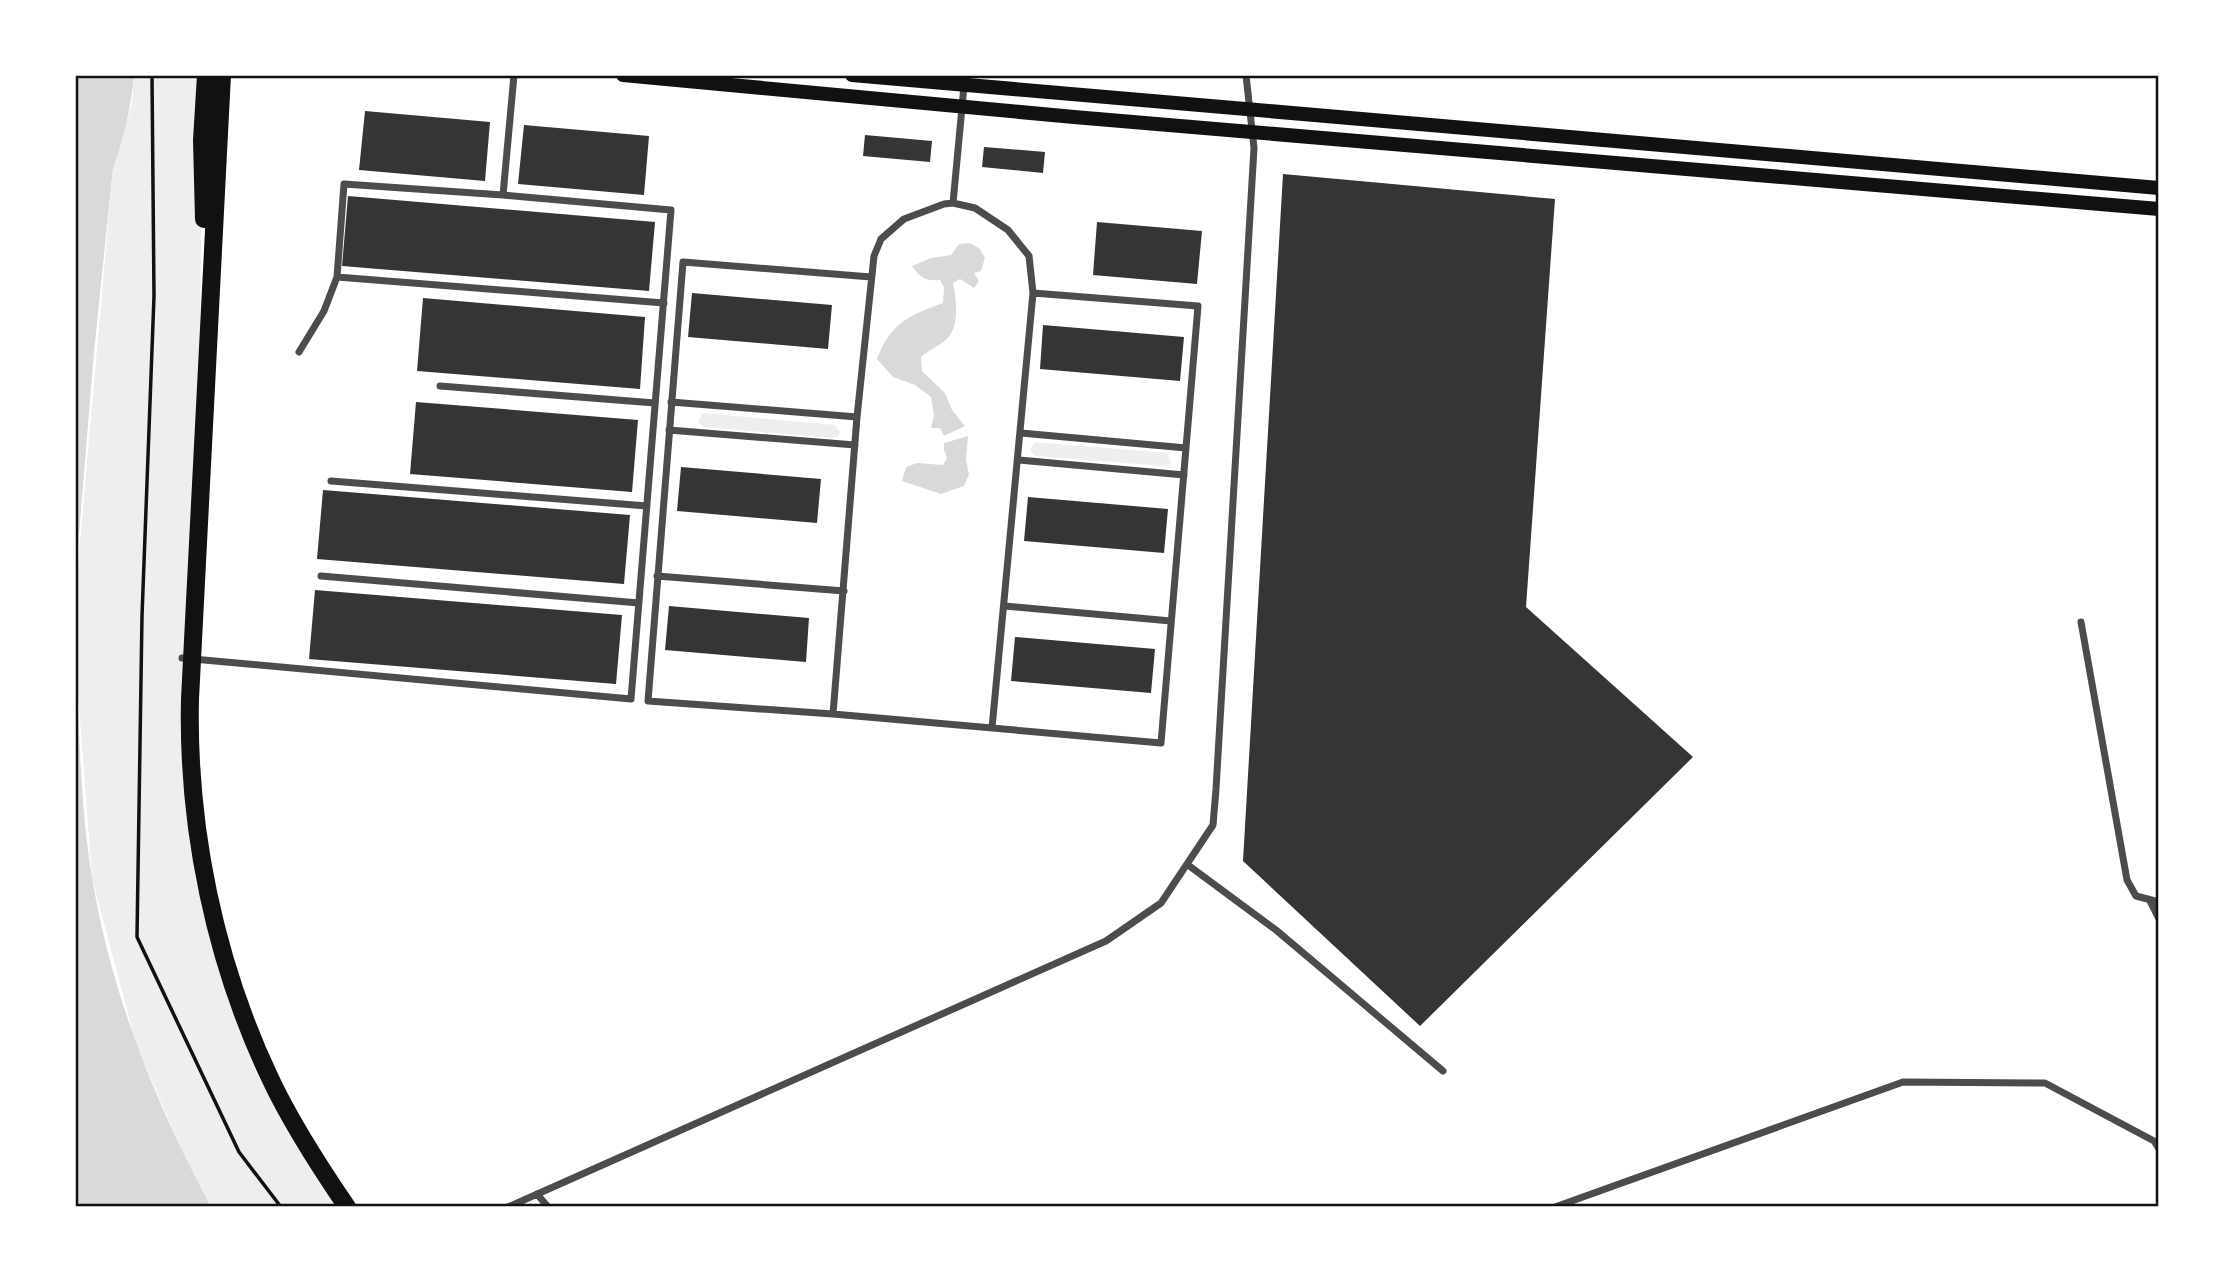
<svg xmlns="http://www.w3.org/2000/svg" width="2234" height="1282" viewBox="0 0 2234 1282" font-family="Quicksand,sans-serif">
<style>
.green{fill:#eee}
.water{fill:#d9d9d9}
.building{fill:#353535}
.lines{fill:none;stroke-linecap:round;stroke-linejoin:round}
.path{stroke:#111;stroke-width:3.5}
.minor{stroke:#4c4c4c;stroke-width:7}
.secondary{stroke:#111;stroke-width:14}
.primary{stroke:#111;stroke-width:18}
.neatline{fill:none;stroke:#111;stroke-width:2.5}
</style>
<rect width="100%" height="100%" fill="#fff"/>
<path class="green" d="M134 75H207L202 140 195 879 256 1072 337 1207H211L190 1169 136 1044 92 878 75 654V598L113 168 132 104Z
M702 413 835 425 840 432 838 437 832 438 704 427 698 422Z
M1034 442 1167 453 1171 461 1170 465 1163 466 1036 456 1030 451Z"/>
<path class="water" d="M75 75H134C131 108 124 137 113 168L94 352 75 583Z
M970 243 980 249 985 258 981 271 974 273 979 281 974 288 960 279 953 283C956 298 960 324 948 338 942 344 929 350 921 357L922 371 945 393 952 410 965 426 944 436 940 428H931L934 415 931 397 915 385 893 377 877 359C891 322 909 316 943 303L944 287 940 280C925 281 921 278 912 266L931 258 951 255 959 244Z
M968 436 966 460 969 474 964 486 941 494 902 481 906 467 917 463 943 465 947 458 944 450V443Z
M75 659C80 732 80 805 92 877 111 993 155 1103 211 1207H75Z"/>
<path class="building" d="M365 111 490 122 485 181 359 170Z
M524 125 649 136 644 195 518 184Z
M865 135 932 141 930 162 863 156Z
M984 147 1045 152 1043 173 982 167Z
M1283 174 1555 199 1526 607 1693 757 1420 1026 1243 861Z
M348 196 655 222 649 291 342 266Z
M1097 222 1202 231 1197 284 1093 275Z
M692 293 832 305 828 349 688 337Z
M423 298 645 317 640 389 417 371Z
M1043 325 1184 337 1180 381 1040 369Z
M416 402 638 420 632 492 410 474Z
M681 467 821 479 817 523 677 511Z
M323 490 630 515 624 584 317 559Z
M1028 497 1168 509 1164 553 1024 541Z
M315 590 622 615 616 684 309 659Z
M669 606 809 618 806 662 665 650Z
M1015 637 1155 649 1151 693 1011 681Z"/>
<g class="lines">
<path class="path" d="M152 75 154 296 142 616 137 937 239 1152 281 1207"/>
<path class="minor" d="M953 203 964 86
M337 277 664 303
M871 277 683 262 648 701 833 714 1161 743 1198 306 1033 293
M299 352 324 311 337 277 344 184 503 195 514 75
M440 386 655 403
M671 402 857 417
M669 430 855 445
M1021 433 1186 448
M1019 460 1184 475
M331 481 647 506
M321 576 639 603
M657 576 844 591
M1005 606 1171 621
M2081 622 2127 880 2136 896 2159 902
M182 658 631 699 671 210 503 195
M833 714 857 417 874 256 881 239 904 219 944 204 953 203 975 208 1008 230 1029 256 1033 293 992 728
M1188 865 1276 930 1443 1071
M2150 901 2159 919
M537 1194 548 1207
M508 1207 1106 941 1161 903 1213 825 1216 789 1254 148 1246 75
M1555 1207 1903 1082 2045 1083 2154 1141 2159 1149"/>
<path class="secondary" d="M623 75 1074 117 2159 209
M852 75 2159 188"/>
<path class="primary" d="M222 75 190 699C187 828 215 962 270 1078 291 1123 319 1166 347 1207
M204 219 202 140 206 75"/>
</g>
<rect width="2234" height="1282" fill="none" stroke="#ffffff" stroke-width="154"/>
<rect x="77" y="77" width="2080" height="1128" class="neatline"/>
</svg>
